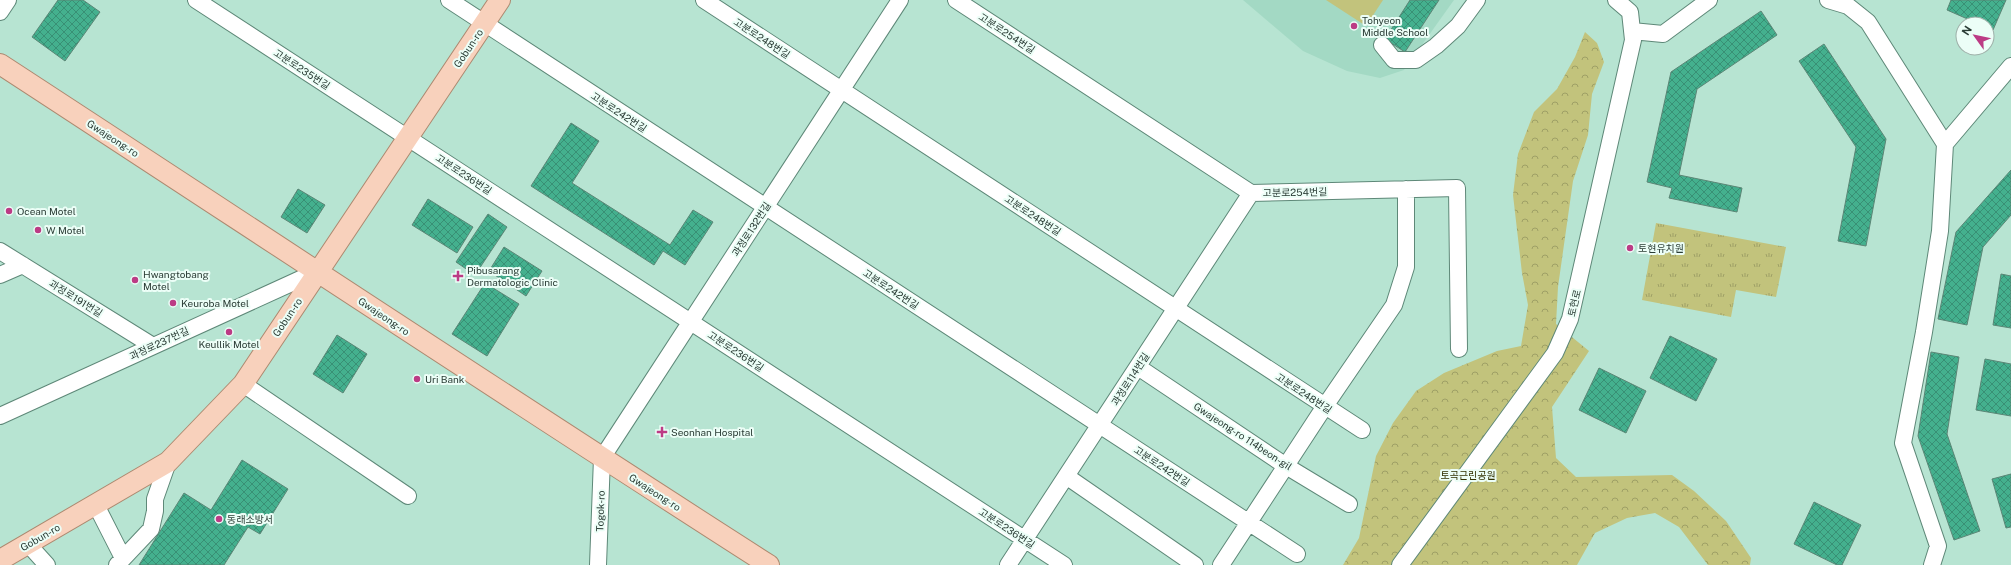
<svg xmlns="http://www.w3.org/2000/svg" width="2011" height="565" viewBox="0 0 2011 565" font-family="'Public Sans','Noto Sans KR',sans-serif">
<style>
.built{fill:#a3d9c4}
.grass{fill:url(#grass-tufts)}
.forest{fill:url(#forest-crowns)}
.pitch{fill:#c2c37c}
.building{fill:url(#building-cross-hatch);stroke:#5b8676}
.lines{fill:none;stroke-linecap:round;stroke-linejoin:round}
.minor-casing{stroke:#5e8878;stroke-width:18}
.major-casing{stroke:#ad8970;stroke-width:22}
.minor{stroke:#fff;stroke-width:16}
.major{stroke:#f8d1bc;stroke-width:20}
.poi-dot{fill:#bc3b85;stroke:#ecfef7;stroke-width:1.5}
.labels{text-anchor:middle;stroke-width:4;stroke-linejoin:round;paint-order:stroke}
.poi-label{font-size:10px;fill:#2a3c35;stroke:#ecfef7;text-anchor:start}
.street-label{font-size:10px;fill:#2a3c35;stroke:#ecfef7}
.park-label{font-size:10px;fill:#303000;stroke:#ecfef7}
</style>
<defs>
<pattern id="grass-tufts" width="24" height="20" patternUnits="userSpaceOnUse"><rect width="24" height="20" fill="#c2c37c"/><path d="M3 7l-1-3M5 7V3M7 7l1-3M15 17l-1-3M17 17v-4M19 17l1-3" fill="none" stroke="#9ea066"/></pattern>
<pattern id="forest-crowns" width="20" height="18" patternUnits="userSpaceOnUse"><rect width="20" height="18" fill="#c2c37c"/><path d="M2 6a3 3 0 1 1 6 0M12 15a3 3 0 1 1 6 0" fill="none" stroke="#9ea066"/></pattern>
<pattern id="building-cross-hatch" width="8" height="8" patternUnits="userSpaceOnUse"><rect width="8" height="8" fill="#44b08e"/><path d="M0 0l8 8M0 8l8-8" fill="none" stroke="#399075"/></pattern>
</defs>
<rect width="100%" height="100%" fill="#b7e4d2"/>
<path class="built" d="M1243 0H1454L1404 70 1380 78 1347 71 1303 51Z"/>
<path class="grass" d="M1656 223 1786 247 1776 297 1736 290 1731 317 1642 300Z"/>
<path class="forest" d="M1585 32 1597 43 1604 62 1592 94 1588 135 1573 181 1558 287 1556 324 1589 351 1552 407 1556 458 1576 477 1672 475 1694 491 1726 521 1751 558 1750 565H1708L1679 527 1655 513 1627 518 1595 533 1577 565H1343L1359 538 1376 456 1393 423 1416 391 1444 373 1497 351 1521 346 1528 305 1522 273 1513 195 1518 154 1534 112 1557 89 1575 57Z"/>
<path class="pitch" d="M1326 0H1383L1366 26Z"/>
<path class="building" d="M58 0H83L100 12 65 61 32 37Z
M1410 0H1439L1405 52 1385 39Z
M1951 0H2006L1993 30 1987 27V24H1979L1947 10Z
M1761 11 1777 35 1697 89 1679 175 1742 188 1737 212 1669 198 1672 188 1647 182 1671 72Z
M1824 44 1886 139 1866 246 1838 241 1856 147 1799 61Z
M571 123 599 141 572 183 670 245 693 210 713 222 685 265 663 251 654 265 531 186Z
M2011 170V215L1983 247 1967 325 1938 319 1956 232Z
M298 189 325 205 307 233 281 217Z
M428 199 473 227 457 253 412 225Z
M488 214 507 227 475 275 456 262Z
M504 247 542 271 526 296 489 271Z
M2001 274 2011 276V328L1993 325Z
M485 283 519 304 487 356 452 334Z
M337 335 367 354 343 393 313 374Z
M1670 336 1717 359 1696 401 1650 378Z
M1931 352 1959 357 1947 434 1980 531 1954 540 1918 436Z
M1985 359 2011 364V416L1976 410Z
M1599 368 1646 391 1626 433 1579 410Z
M242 460 288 489 260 534 248 527 224 565H139L184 493 211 510Z
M2011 474V527L2006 528 1992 479Z
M1814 502 1861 525 1842 565H1837L1794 544Z"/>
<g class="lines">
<defs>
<path id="minor" d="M196 0 1064 565
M449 0 1297 554
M704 0 1362 430
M956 0 1251 193 1457 188 1459 349
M1828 0 1848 6 1868 22 1945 144 1940 231 1924 332 1903 443 1938 546 1932 565
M0 12 8 0
M1632 31 1663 34 1709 0
M1382 45 1394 60H1416L1436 46 1458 26 1477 0
M1945 144 2011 66
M0 251 153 346
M0 275 23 265
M1138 367 1286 466 1349 504
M243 384 408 496
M0 416 318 271
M1066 476 1195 565
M96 505 123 558
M28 544 47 565
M117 565 151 529 155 511V499L168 462
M598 565 602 458 900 0
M1008 565 1251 193
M1221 565 1325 406 1394 305 1406 267V189
M1400 565 1555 353 1570 319 1633 40 1630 12 1616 0"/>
<path id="major" d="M0 64C256 231 511 400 769 565
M0 560 168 462 243 384 500 0"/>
</defs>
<use href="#minor" class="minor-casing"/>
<use href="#major" class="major-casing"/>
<use href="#minor" class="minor"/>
<use href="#major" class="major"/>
</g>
<g class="poi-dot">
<circle cx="1354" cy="26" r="4"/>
<circle cx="9" cy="211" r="4"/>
<circle cx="38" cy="230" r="4"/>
<circle cx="1630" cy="248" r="4"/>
<path d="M456 270h4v4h4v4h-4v4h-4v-4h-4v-4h4z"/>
<circle cx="135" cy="280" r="4"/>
<circle cx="173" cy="303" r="4"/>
<circle cx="229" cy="332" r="4"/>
<circle cx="417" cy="379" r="4"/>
<path d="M660 426h4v4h4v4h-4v4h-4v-4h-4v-4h4z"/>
<circle cx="219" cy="519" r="4"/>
</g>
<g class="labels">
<g class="poi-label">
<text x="1362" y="24">Tohyeon<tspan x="1362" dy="12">Middle School</tspan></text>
<text x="17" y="215">Ocean Motel</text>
<text x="46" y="234">W Motel</text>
<text x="1638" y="252">토현유치원</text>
<text x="467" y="274">Pibusarang<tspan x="467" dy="12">Dermatologic Clinic</tspan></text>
<text x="143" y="278">Hwangtobang<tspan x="143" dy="12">Motel</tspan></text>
<text x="181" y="307">Keuroba Motel</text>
<text x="229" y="348" text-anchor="middle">Keullik Motel</text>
<text x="425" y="383">Uri Bank</text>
<text x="671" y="436">Seonhan Hospital</text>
<text x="227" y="523">동래소방서</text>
</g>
<g class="street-label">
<text transform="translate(1007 33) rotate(33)" y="4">고분로254번길</text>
<text transform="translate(762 38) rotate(33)" y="4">고분로248번길</text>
<text transform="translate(468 48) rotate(-56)" y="4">Gobun-ro</text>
<text transform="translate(302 69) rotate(33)" y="4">고분로235번길</text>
<text transform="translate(619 112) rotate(33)" y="4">고분로242번길</text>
<text transform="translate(113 138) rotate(33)" y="4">Gwajeong-ro</text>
<text transform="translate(464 174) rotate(33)" y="4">고분로236번길</text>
<text transform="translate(1295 192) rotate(-1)" y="4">고분로254번길</text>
<text transform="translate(1033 215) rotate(33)" y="4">고분로248번길</text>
<text transform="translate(751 229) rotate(-57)" y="4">과정로132번길</text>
<text transform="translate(891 289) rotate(33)" y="4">고분로242번길</text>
<text transform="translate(76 298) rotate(32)" y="4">과정로191번길</text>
<text transform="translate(1574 303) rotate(-77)" y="4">토현로</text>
<text transform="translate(384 316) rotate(34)" y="4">Gwajeong-ro</text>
<text transform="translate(287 317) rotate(-56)" y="4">Gobun-ro</text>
<text transform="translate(159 343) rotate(-25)" y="4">과정로237번길</text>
<text transform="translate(736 351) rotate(33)" y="4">고분로236번길</text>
<text transform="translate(1130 379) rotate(-57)" y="4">과정로114번길</text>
<text transform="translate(1304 393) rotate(33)" y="4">고분로248번길</text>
<text transform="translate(1243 436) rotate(33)" y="4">Gwajeong-ro 114beon-gil</text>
<text transform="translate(1162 466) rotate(33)" y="4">고분로242번길</text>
<text transform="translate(655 492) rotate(33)" y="4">Gwajeong-ro</text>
<text transform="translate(600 511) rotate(-88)" y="4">Togok-ro</text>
<text transform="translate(1007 528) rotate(33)" y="4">고분로236번길</text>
<text transform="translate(40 537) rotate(-30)" y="4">Gobun-ro</text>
</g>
<g class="park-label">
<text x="1468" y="479">토곡근린공원</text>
</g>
</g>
<g transform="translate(1975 36) rotate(303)"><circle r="19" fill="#ecfef7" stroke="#9eb0a9"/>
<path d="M0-3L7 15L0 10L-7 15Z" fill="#bc3b85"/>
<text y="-6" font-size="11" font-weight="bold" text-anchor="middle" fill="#2a3c35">N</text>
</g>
</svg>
